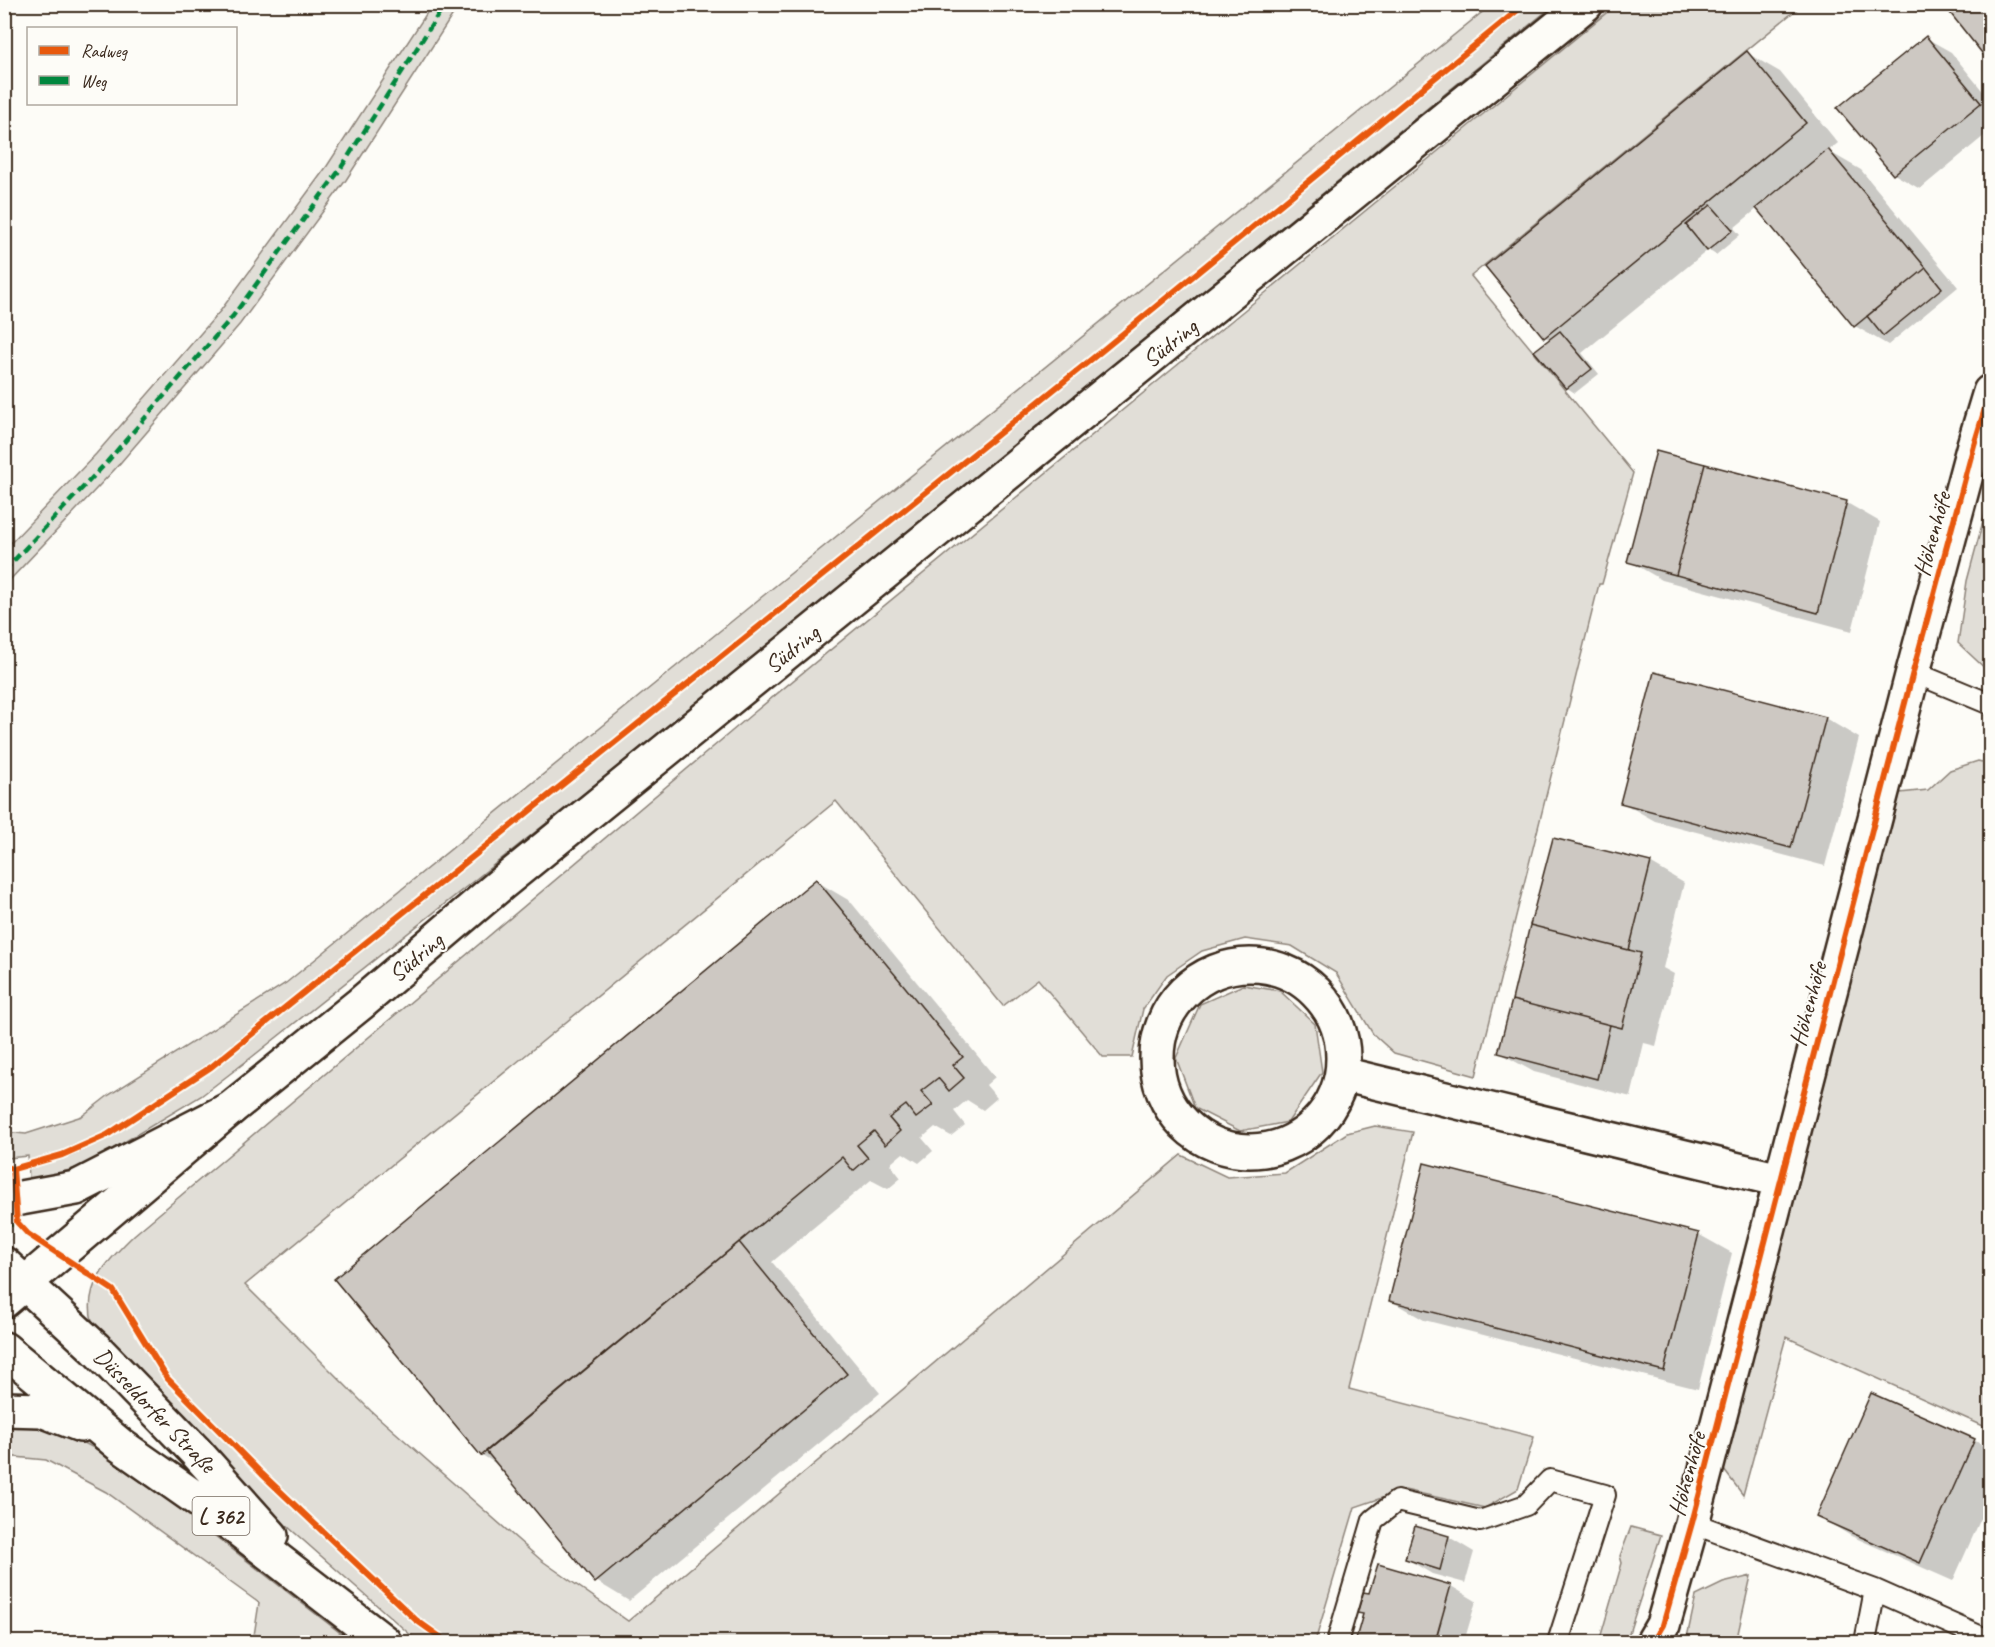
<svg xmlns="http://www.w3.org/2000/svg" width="1995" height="1647" viewBox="0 0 1995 1647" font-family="Caveat,sans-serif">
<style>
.green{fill:#e1ded7;stroke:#8e847a;stroke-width:1.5}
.shadow{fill:#0003}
.building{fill:#cdc8c2;stroke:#3b2a1e;stroke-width:1.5}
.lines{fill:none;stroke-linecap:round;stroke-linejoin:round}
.service-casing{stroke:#3b2a1e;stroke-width:24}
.minor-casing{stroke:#3b2a1e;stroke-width:38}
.secondary-casing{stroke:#3b2a1e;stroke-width:38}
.primary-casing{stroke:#3b2a1e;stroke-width:38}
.service{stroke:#fdfcf7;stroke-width:20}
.minor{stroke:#fdfcf7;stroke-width:33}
.secondary{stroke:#fdfcf7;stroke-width:33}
.primary{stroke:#fdfcf7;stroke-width:33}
.quiet{stroke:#00873e;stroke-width:4.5;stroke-dasharray:9 4.5;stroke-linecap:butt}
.cycleway-casing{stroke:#fdfcf7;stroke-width:10}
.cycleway{stroke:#e8590c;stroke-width:6}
.labels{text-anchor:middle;stroke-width:4.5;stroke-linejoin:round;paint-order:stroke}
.shield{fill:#fdfcf7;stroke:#75695f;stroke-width:1.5}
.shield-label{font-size:22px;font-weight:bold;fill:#3b2a1e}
.street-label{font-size:24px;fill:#3b2a1e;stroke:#fdfcf7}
</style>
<rect width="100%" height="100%" fill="#fdfcf7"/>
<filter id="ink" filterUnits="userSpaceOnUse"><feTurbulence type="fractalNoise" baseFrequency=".0167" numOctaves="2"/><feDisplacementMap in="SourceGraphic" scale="12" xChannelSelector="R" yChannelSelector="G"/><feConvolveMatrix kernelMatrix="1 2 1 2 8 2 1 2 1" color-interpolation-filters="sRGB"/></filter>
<g filter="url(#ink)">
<path class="green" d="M432 5H459L346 180 240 324 115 469 5 585V549L96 454 221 310 327 166Z
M1491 5H1554L694 706 252 1057 201 1096 86 1165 29 1182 28 1156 8 1158 5 1181V1132L26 1134 82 1116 109 1095 286 983Z
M1616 5H1802L1471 276 1633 473 1602 584H1599L1476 1076 1394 1053 1373 1034 1336 973 1292 946 1245 939 1202 951 1167 975 1143 1009 1132 1057H1103L1038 979 1003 1006 836 801 245 1285 371 1411 541 1560 628 1621 1181 1155 1227 1177 1285 1173 1347 1133 1375 1126 1413 1132 1349 1389 1534 1437 1518 1489 1485 1508 1405 1490 1355 1507 1315 1642H421L414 1638 270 1511 105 1341C101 1335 94 1328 92 1321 83 1283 110 1259 134 1235L751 715Z
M1990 495V673L1958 643 1967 581Z
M1978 761 1990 764V1429L1786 1337 1743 1495 1724 1470 1900 793 1928 790 1950 770Z
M1243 985 1280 991 1315 1024 1322 1072 1288 1122 1240 1131 1195 1108 1176 1058 1200 1004Z
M5 1424 38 1428 73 1437 111 1457 179 1508 352 1642H253L259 1603 106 1492 46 1460 5 1456Z
M1631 1527 1661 1535 1626 1642H1599L1622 1563 1620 1556Z
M1751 1576 1736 1642H1686L1696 1596 1723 1583Z"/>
<path class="shadow" d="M1945 4H1990V60Z
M1926 38 1951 52 1990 100V131L1920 189 1894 174Z
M1747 53 1780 72 1838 143 1828 151 1861 170 1958 287 1888 345 1855 326 1758 208 1734 228 1740 235 1716 255 1708 250 1582 353 1599 374 1575 393 1567 388 1551 340 1545 337Z
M1657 453 1847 503 1880 522 1852 631 1662 580 1629 561Z
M1825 718 1859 738 1825 866 1655 821 1621 802Z
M1554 839 1650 863 1684 883 1663 968 1674 974 1656 1046 1644 1043 1631 1097 1534 1072 1500 1053Z
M816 881 850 901 995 1077 986 1085 997 1098 983 1110 967 1100 954 1111 965 1125 951 1136 935 1127 922 1138 933 1151 919 1163 903 1153 890 1164 901 1178 888 1189 871 1180 772 1262 880 1393 629 1601 596 1581 500 1466 482 1455Z
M1698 1234 1732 1253 1698 1389 1424 1320 1391 1301Z
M1974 1440 1990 1450V1498L1953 1581 1851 1536 1818 1516Z
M1416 1528 1449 1537 1474 1552 1465 1583 1432 1574 1407 1559Z
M1451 1586 1476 1601 1464 1642H1356L1364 1615 1359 1612Z"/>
<path class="building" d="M1943 4H1990V63Z
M1926 36 1981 103 1893 175 1837 108Z
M1747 51 1806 123 1544 338 1485 266Z
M1828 149 1926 268 1854 327 1756 208Z
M1711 205 1733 230 1707 251 1686 225Z
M1926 268 1942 288 1883 336 1867 316Z
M1560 331 1592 369 1566 389 1534 351Z
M1656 451 1705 464 1676 575 1627 562Z
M1705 464 1847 501 1818 613 1676 575Z
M1654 672 1826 717 1791 848 1620 803Z
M1553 838 1651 862 1629 950 1530 925Z
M816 879 963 1057 953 1065 964 1078 949 1091 938 1078 921 1091 933 1105 916 1118 906 1105 889 1118 900 1131 885 1145 874 1131 857 1145 868 1158 853 1171 842 1157 481 1456 334 1279Z
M1530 925 1641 953 1622 1028 1512 1000Z
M1512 1000 1610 1025 1597 1079 1498 1053Z
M1424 1163 1699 1233 1664 1371 1389 1301Z
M739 1242 847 1374 595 1583 486 1451Z
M1871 1393 1975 1439 1920 1563 1816 1517Z
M1415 1526 1449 1536 1440 1570 1405 1559Z
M1378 1564 1451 1585 1435 1642H1355L1363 1614 1357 1613 1363 1592 1369 1593Z"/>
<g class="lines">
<defs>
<path id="service" d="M1913 672 1990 704
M1692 1523 1875 1590 1990 1641
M1337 1642 1373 1520 1397 1501 1480 1521 1526 1505 1550 1480 1605 1495 1558 1642
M1865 1642 1875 1590"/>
<path id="minor" d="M1157 1058a93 93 0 1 1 186 0a93 93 0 1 1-186 0Z
M1342 1074 1780 1180
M1653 1642 1663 1625 1692 1523 1913 672 1974 445 1990 392"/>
<path id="secondary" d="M4 1301 230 1109 360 1004 501 884 1586 4"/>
<path id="primary" d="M4 1198 15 1199 76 1188 230 1109
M4 1264 95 1348 195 1451 271 1536
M4 1349 120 1445 221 1516 384 1642
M4 1409 42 1410 81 1425"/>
</defs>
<use href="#service" class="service-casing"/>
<use href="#minor" class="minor-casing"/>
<use href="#secondary" class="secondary-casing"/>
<use href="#primary" class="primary-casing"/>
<use href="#service" class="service"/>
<use href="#minor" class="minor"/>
<use href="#secondary" class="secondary"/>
<use href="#primary" class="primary"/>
<path class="quiet" d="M4 571 107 462 233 316 339 171 445 4
M4 1228 17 1222"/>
<defs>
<path id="cycleway" d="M4 1167 13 1169 17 1222 28 1234 113 1290 167 1378 262 1474 416 1620 447 1642
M13 1169 62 1155 107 1135 211 1067 1098 354 1525 4
M1653 1642 1663 1625 1692 1523 1913 672 1974 445 1990 392"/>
</defs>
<use href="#cycleway" class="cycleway-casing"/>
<use href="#cycleway" class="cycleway"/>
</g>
</g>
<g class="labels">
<rect class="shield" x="192.5" y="1497" width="57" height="38" rx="4.5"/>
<g class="shield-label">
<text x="221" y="1524">L 362</text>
</g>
<g class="street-label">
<text transform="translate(1170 343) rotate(-39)" y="8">Südring</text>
<text transform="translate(1932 534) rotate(-75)" y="8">Höhenhöfe</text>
<text transform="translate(792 649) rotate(-39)" y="8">Südring</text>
<text transform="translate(416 957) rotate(-40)" y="8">Südring</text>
<text transform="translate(1808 1004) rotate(-75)" y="8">Höhenhöfe</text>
<text transform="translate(155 1410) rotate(46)" y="8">Düsseldorfer Straße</text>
<text transform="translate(1687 1474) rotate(-75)" y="8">Höhenhöfe</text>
</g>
</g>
<rect width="1995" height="1647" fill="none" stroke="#fdfcf7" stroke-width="24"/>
<rect x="12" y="12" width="1971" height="1623" fill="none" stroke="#3b2a1e" stroke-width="2" filter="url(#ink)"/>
<rect x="27" y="27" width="210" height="78" fill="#fdfcf7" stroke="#afa8a0" stroke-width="1.5"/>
<rect x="39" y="46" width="30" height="9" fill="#e8590c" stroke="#afa8a0" stroke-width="1.5"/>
<text x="81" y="57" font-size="18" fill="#3b2a1e">Radweg</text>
<rect x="39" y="76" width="30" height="9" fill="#00873e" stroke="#afa8a0" stroke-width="1.5"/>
<text x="81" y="87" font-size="18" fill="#3b2a1e">Weg</text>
</svg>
